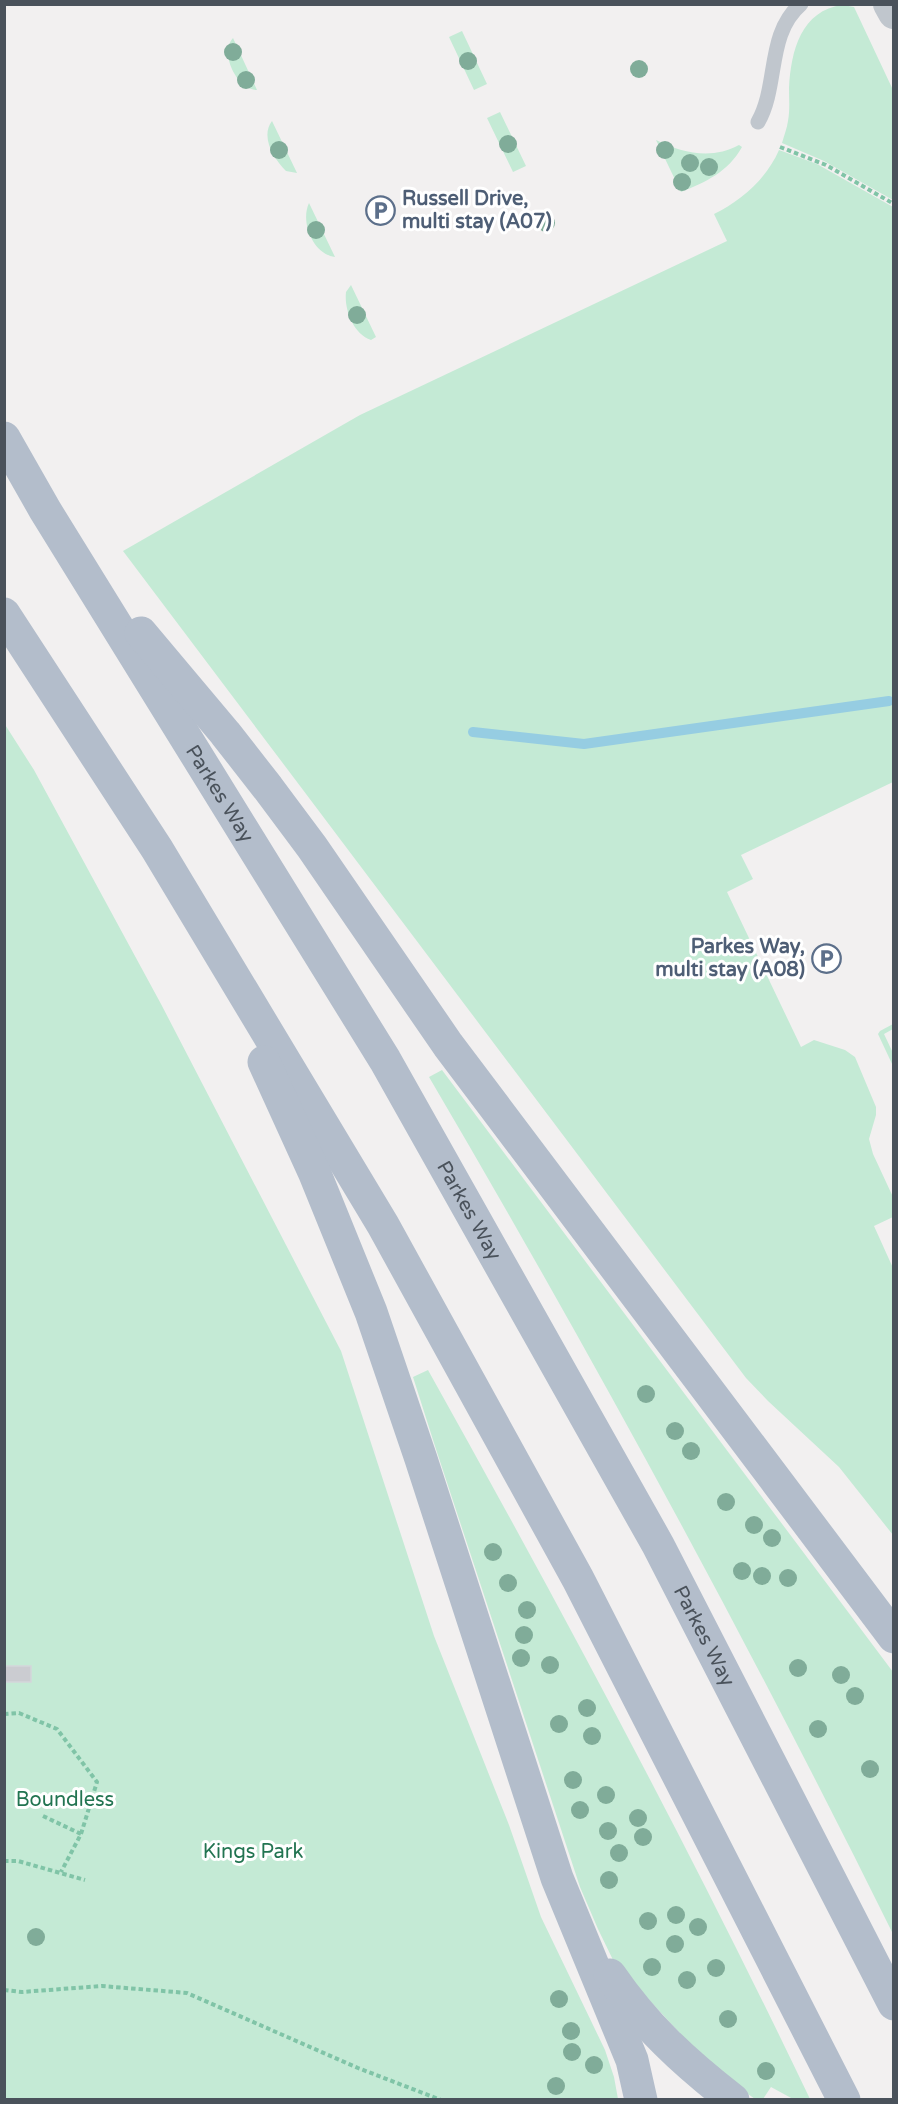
<svg xmlns="http://www.w3.org/2000/svg" width="898" height="2104" viewBox="0 0 898 2104" font-family="'Varela Round',sans-serif">
<style>
.green{fill:#c4ead5}
.lines{fill:none;stroke-linecap:round;stroke-linejoin:round}
.stream{stroke:#96cde2;stroke-width:10}
.building{fill:#cbccd1;stroke:#d4d6da;stroke-width:1.5}
.path{stroke:#80c4a7;stroke-width:4;stroke-dasharray:4.5 3;stroke-linecap:butt}
.lane{stroke:#c0c6cd;stroke-width:15}
.street{stroke:#c0c6cd;stroke-width:32}
.primary{stroke:#b3bdcb;stroke-width:33}
.tree{fill:#80ac99}
.labels{text-anchor:middle;stroke-width:6;stroke-linejoin:round;paint-order:stroke}
.service-label{font-size:20px;font-weight:bold;fill:#4e5e75;stroke:#fff;text-anchor:start}
.street-label{font-size:20px;fill:#4a525b;stroke:#fff}
.park-label{font-size:20px;fill:#227451;stroke:#fff}
</style>
<rect width="100%" height="100%" fill="#f2f0f0"/>
<path class="green" d="M843 5 854 7 893 90V200L824 161 782 143C784 136 787 128 788 121 790 110 789 99 789 88 791 51 801 10 843 5Z
M462 31 487 84 474 90 449 37Z
M233 38 257 90C237 90 219 53 233 38Z
M500 112 526 166 513 172 487 118Z
M272 121 297 173 286 171C274 159 260 137 272 121Z
M656 140C682 153 712 160 739 145L742 147C728 172 706 182 681 192Z
M779 150 817 164 893 207V782L741 855 753 879 727 892 801 1047 814 1040 845 1050 855 1057 876 1107V1115L869 1139 873 1154 893 1197V1217L874 1226 893 1268V1535L839 1467 768 1401 746 1378 123 551 360 415 727 241 714 214C741 201 767 178 779 150Z
M309 203 335 257C313 254 300 222 309 203Z
M351 285 376 337 371 340C353 334 344 309 346 292Z
M4 723 34 770 161 1004 341 1351 434 1636 509 1825 541 1917 605 2050 614 2077 618 2099H5Z
M893 1024V1029L884 1034 893 1053V1066L878 1034 880 1031Z
M442 1070 893 1672V1934C749 1643 594 1358 429 1077Z
M428 1370C562 1610 692 1852 810 2099H793L771 2087 763 2099H755L713 2069 614 1962 598 1929 580 1887 434 1443 413 1377Z"/>
<g class="lines">
<path class="stream" d="M473 732 584 744 889 701"/>
</g>
<path class="building" d="M4 1666H31V1682H4Z"/>
<g class="lines">
<path class="path" d="M780 147 826 165 894 204
M4 1714 19 1713 57 1729 97 1782 81 1834 61 1872
M43 1816 81 1834
M4 1861H18L85 1880
M4 1990 22 1992 102 1986 187 1993 358 2068 441 2100"/>
<path class="lane" d="M758 122C779 85 766 34 801 4"/>
<path class="street" d="M889 4 894 13"/>
<g class="primary">
<path id="s1" d="M4 438 45 510 385 1060 658 1545 894 2004"/>
<path d="M4 614 157 849 383 1225 578 1579 844 2100"/>
<path d="M141 633 225 733 268 788 312 847 448 1045 894 1637"/>
<path d="M264 1062 315 1174 371 1312 421 1459 557 1878 632 2060 641 2100"/>
<path d="M610 1975C645 2026 684 2062 733 2100"/>
</g>
</g>
<g class="tree">
<circle cx="233" cy="52" r="9"/>
<circle cx="468" cy="61" r="9"/>
<circle cx="639" cy="69" r="9"/>
<circle cx="246" cy="80" r="9"/>
<circle cx="508" cy="144" r="9"/>
<circle cx="279" cy="150" r="9"/>
<circle cx="665" cy="150" r="9"/>
<circle cx="690" cy="163" r="9"/>
<circle cx="709" cy="167" r="9"/>
<circle cx="682" cy="182" r="9"/>
<circle cx="546" cy="223" r="9"/>
<circle cx="316" cy="230" r="9"/>
<circle cx="357" cy="315" r="9"/>
<circle cx="646" cy="1394" r="9"/>
<circle cx="675" cy="1431" r="9"/>
<circle cx="691" cy="1451" r="9"/>
<circle cx="726" cy="1502" r="9"/>
<circle cx="754" cy="1525" r="9"/>
<circle cx="772" cy="1538" r="9"/>
<circle cx="493" cy="1552" r="9"/>
<circle cx="742" cy="1571" r="9"/>
<circle cx="762" cy="1576" r="9"/>
<circle cx="788" cy="1578" r="9"/>
<circle cx="508" cy="1583" r="9"/>
<circle cx="527" cy="1610" r="9"/>
<circle cx="524" cy="1635" r="9"/>
<circle cx="521" cy="1658" r="9"/>
<circle cx="550" cy="1665" r="9"/>
<circle cx="798" cy="1668" r="9"/>
<circle cx="841" cy="1675" r="9"/>
<circle cx="855" cy="1696" r="9"/>
<circle cx="587" cy="1708" r="9"/>
<circle cx="559" cy="1724" r="9"/>
<circle cx="818" cy="1729" r="9"/>
<circle cx="592" cy="1736" r="9"/>
<circle cx="870" cy="1769" r="9"/>
<circle cx="573" cy="1780" r="9"/>
<circle cx="606" cy="1795" r="9"/>
<circle cx="580" cy="1810" r="9"/>
<circle cx="638" cy="1818" r="9"/>
<circle cx="608" cy="1831" r="9"/>
<circle cx="643" cy="1837" r="9"/>
<circle cx="619" cy="1853" r="9"/>
<circle cx="609" cy="1880" r="9"/>
<circle cx="676" cy="1915" r="9"/>
<circle cx="648" cy="1921" r="9"/>
<circle cx="698" cy="1927" r="9"/>
<circle cx="36" cy="1937" r="9"/>
<circle cx="675" cy="1944" r="9"/>
<circle cx="652" cy="1967" r="9"/>
<circle cx="716" cy="1968" r="9"/>
<circle cx="687" cy="1980" r="9"/>
<circle cx="559" cy="1999" r="9"/>
<circle cx="728" cy="2019" r="9"/>
<circle cx="571" cy="2031" r="9"/>
<circle cx="572" cy="2052" r="9"/>
<circle cx="594" cy="2065" r="9"/>
<circle cx="766" cy="2071" r="9"/>
<circle cx="556" cy="2086" r="9"/>
</g>
<defs>
<symbol id="parking-ring" viewBox="-11 -11 22 22"><circle r="9.5" fill="#fff" stroke="#5c6f8a" stroke-width="1.5"/><path d="M-3.5-5.5H1a3.5 3.5 0 0 1 0 7H-1V5.5H-3.5ZM-1-3.4V-.6H.8a1.4 1.4 0 0 0 0-2.8Z" fill="#5c6f8a"/></symbol>
</defs>
<g fill-rule="evenodd">
<use href="#parking-ring" x="364" y="194" width="33" height="33"/>
<use href="#parking-ring" x="810" y="942" width="33" height="33"/>
</g>
<g class="labels">
<g class="service-label">
<text x="402" y="205">Russell Drive,<tspan x="402" dy="23">multi stay (A07)</tspan></text>
<text x="805" y="953" text-anchor="end">Parkes Way,<tspan x="805" dy="23">multi stay (A08)</tspan></text>
</g>
<g class="street-label">
<text dy="7" stroke="none"><textPath href="#s1" startOffset="416">Parkes Way</textPath></text>
<text dy="7" stroke="none"><textPath href="#s1" startOffset="902">Parkes Way</textPath></text>
<text dy="7" stroke="none"><textPath href="#s1" startOffset="1388">Parkes Way</textPath></text>
</g>
<g class="park-label">
<text x="65" y="1806">Boundless</text>
<text x="253" y="1858">Kings Park</text>
</g>
</g>
<rect width="898" height="2104" fill="none" stroke="#4a525b" stroke-width="12"/>
</svg>
